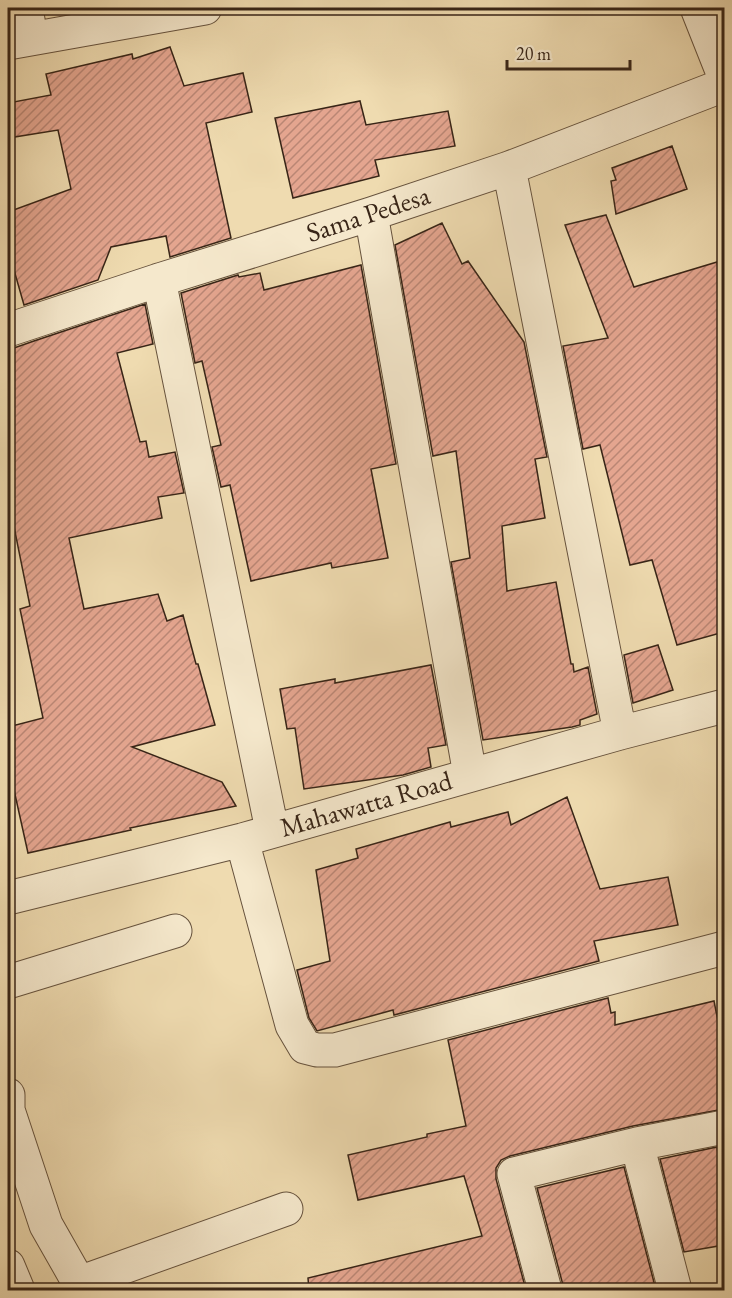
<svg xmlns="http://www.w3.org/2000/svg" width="732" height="1298" viewBox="0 0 732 1298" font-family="'EB Garamond',serif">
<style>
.building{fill:url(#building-hatch);stroke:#382517;stroke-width:1.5}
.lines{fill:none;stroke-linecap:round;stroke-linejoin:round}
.street-casing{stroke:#66523d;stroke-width:35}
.street{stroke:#f5e8cc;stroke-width:33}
.labels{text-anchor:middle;stroke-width:6;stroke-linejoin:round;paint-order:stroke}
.street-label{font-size:27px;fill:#382517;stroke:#f5e8cc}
</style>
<defs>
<pattern id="building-hatch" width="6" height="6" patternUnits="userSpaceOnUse" patternTransform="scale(1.5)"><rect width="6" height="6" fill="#e4a58f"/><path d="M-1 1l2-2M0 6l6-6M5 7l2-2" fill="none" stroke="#ba8674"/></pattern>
</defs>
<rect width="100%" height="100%" fill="#efdbb0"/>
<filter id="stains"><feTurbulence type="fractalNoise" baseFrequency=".00333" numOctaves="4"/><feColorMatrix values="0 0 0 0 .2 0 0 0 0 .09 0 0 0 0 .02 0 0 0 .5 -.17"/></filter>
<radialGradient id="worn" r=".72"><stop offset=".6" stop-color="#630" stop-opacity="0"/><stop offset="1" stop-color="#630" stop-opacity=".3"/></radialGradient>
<path class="building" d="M170 47 184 86 243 73 252 112 206 123 231 238 170 257 166 236 111 247 98 280 24 305 8 249V212L71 189 58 130 8 138V103L51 95 46 74 132 54 133 59Z
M360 101 366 125 448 111 455 146 375 160 379 176 293 198 275 118Z
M672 146 687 189 616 214 611 181 616 180 612 168Z
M606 215 634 287 717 262 724 289V632L677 645 652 560 630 565 600 445 583 449 563 346 608 338 565 225Z
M442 223 462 264 468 261 524 342 547 457 535 459 545 518 502 526 507 591 556 582 571 664H573L574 672 588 667 597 714 580 720V725L572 727 483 740 451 562 470 558 456 451 433 456 395 245Z
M361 265 396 464 371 469 388 558 332 568 331 563 251 581 230 485 221 487 212 447 221 445 202 361 195 363 181 293 238 275 239 277 260 273 264 290Z
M145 304 153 344 117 353 140 442 146 441 149 457 175 452 184 493 158 497 162 518 69 538 84 609 158 594 167 621 183 615 196 664H198L215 725 132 747 222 782 236 806 130 828 131 830 28 853 8 763V727L43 718 20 609 30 606 8 497V348H14L34 341Z
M658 645 673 690 633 703 624 655Z
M431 665 446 745 428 748 431 767 403 775 304 789 295 728 287 729 280 689 335 679V683Z
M567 797 600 889 668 877 678 925 594 941 599 961 394 1015 393 1010 317 1031 309 1018 297 970 330 961 316 870 358 858 356 849 450 822 451 827 508 812 511 825Z
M608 998 611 1013 615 1012V1025L714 1001 724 1052V1109L633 1126 510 1156 501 1160 496 1168V1179L526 1290H309L308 1278 482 1236 464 1176 358 1200 348 1155 427 1137V1134L466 1126 448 1040Z
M717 1147 724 1195V1245L684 1252 660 1159Z
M624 1167 656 1290H563V1285L537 1188Z"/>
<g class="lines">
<defs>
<path id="street" d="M26 8 31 38
M697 8 724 76
M8 43 205 8
M509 168 620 733
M371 214 470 775
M159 280 272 830
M8 330 159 280 371 214 509 168 724 85
M242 840 292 1025 305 1047 317 1050H335L724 948
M8 898 242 840 620 733 724 706
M8 982 175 931
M8 1095V1110L46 1225 79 1283 286 1209
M637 1144 675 1290
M8 1266 18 1290
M545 1290 514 1174 637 1144 724 1127"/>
</defs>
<use href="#street" class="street-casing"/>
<use href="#street" class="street"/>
</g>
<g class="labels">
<g class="street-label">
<text transform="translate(368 214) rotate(-18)" y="9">Sama Pedesa</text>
<text transform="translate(366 804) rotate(-16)" y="9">Mahawatta Road</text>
</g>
</g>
<rect width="732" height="1298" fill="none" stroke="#efdbb0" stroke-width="30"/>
<rect x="9" y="9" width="714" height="1280" fill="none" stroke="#382517" stroke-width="3"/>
<rect x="15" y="15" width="702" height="1268" fill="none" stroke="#382517" stroke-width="1.5"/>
<path d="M507 60v9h123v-9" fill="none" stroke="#382517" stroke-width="3"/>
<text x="516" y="60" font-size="18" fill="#382517" stroke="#f5e8cc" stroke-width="4.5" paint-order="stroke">20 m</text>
<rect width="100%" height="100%" filter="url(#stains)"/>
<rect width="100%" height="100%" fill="url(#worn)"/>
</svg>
